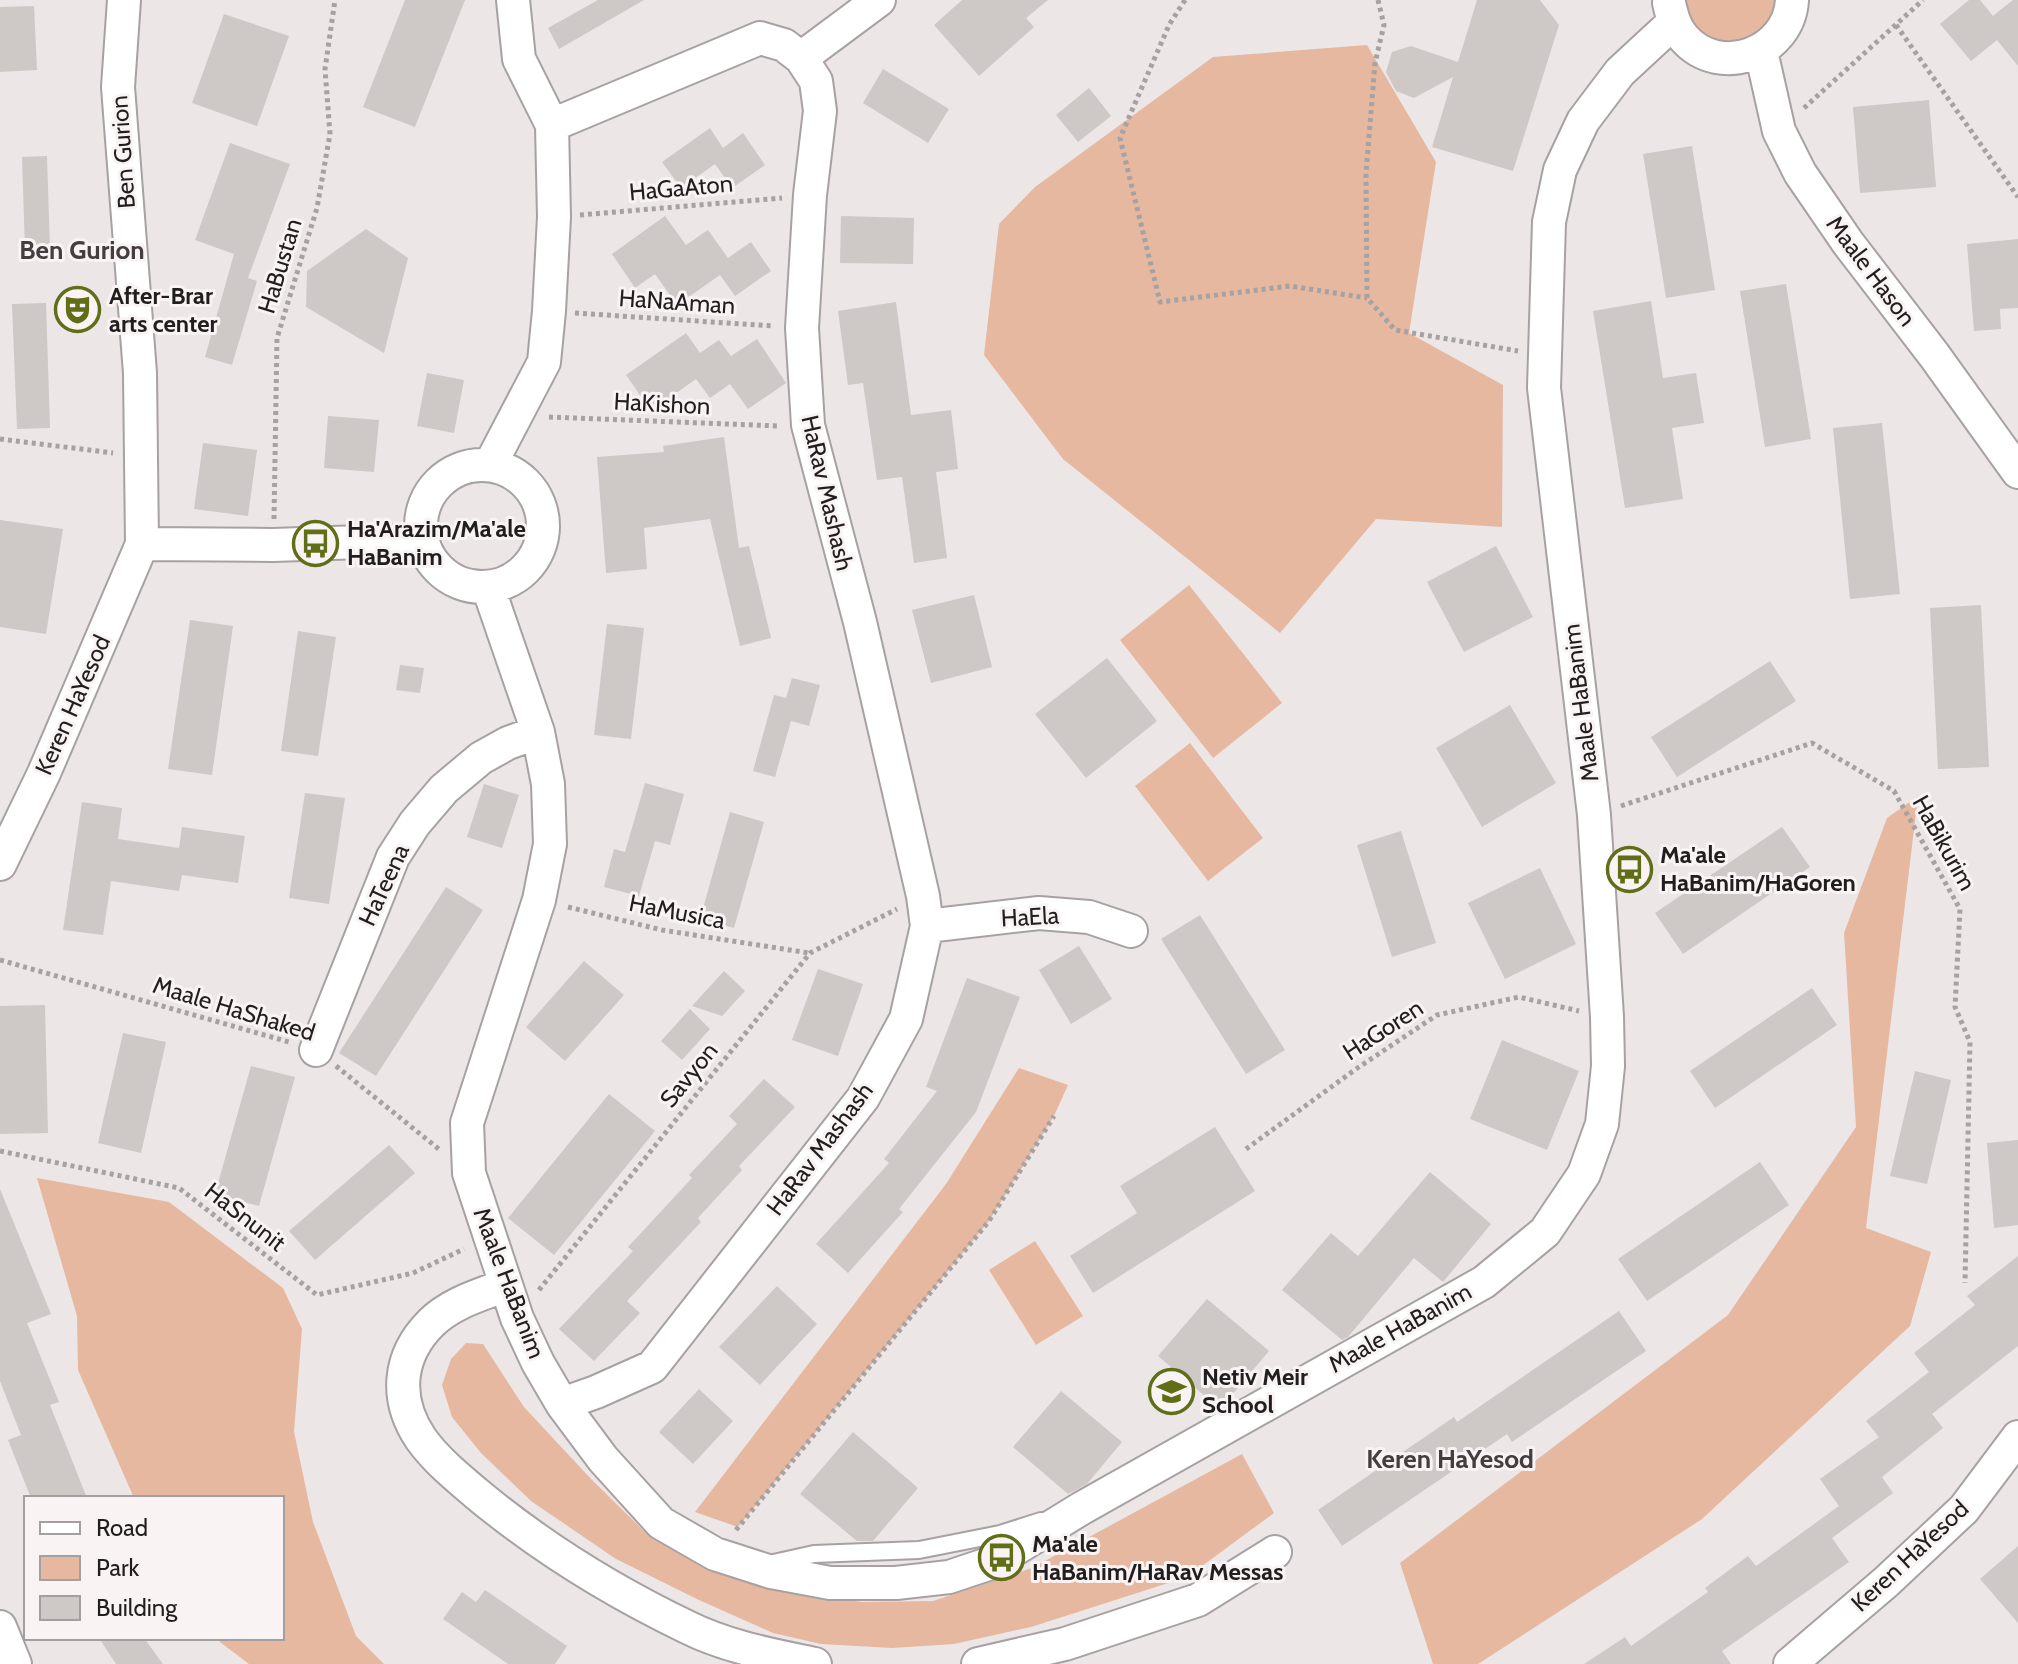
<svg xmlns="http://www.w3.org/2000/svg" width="2018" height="1664" viewBox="0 0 2018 1664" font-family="Cabin,sans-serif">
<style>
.green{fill:#e6b8a0}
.building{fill:#cec8c7}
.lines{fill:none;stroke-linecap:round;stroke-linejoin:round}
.lane-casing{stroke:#a8a1a3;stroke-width:20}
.street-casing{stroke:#a8a1a3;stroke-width:36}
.path{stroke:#a6a1a2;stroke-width:5;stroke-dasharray:4 4;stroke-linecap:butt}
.lane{stroke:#fff;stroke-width:16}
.street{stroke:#fff;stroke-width:32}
.labels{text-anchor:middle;stroke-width:6;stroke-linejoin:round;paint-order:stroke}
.street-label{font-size:24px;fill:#211e1f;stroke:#faf3f4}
.poi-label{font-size:24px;font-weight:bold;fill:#211e1f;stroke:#faf3f4;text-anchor:start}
.neighbourhood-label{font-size:26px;font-weight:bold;fill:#443e40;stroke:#faf3f4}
</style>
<rect width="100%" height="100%" fill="#ece6e7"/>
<path class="green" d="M1679 0H1784L1779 20 1745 48 1703 42Z
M1367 45 1436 162 1409 333 1503 385 1502 527 1376 519 1280 633 1063 459 984 355 999 224 1035 187 1213 57Z
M1189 585 1282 703 1213 758 1120 640Z
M1190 743 1263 838 1208 881 1135 786Z
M1918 796 1866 1228 1931 1252 1910 1326 1702 1519 1478 1664H1433L1400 1563 1728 1315 1856 1127 1844 933 1887 818Z
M1019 1068 1068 1085 1054 1116 989 1221 738 1527 695 1512 946 1184Z
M37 1178 169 1202 283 1288 302 1329 294 1432 313 1522 356 1636 384 1664H249L220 1642 218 1638H282V1498H134L78 1370 77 1316Z
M1035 1241 1083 1316 1036 1345 989 1270Z
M466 1343 483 1344 524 1407 592 1480 646 1533 705 1566 756 1585 862 1602 933 1601 1032 1568 1242 1454 1274 1513 1187 1577 1031 1627 954 1644 892 1648 821 1644 773 1633 699 1600 616 1559 531 1501 481 1453 452 1417 442 1385 451 1359Z"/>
<path class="building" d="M405 0H465L415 127 363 107Z
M598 0H644L559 49 548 28Z
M962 0H1048L1026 18 1034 27 979 76 934 25Z
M1477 0H1540L1559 25 1513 171 1432 147 1453 77 1414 98 1396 91 1386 72 1392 52 1411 46 1458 62Z
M1969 0H1980L1993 16 2013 0H2018V66L1997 40 1971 61 1940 24Z
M34 6 37 70 0 72V7Z
M224 14 289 36 257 126 192 103Z
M883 69 949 109 928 143 863 103Z
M1089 88 1111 116 1078 142 1056 115Z
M1929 100 1936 187 1860 193 1853 107Z
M710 128 723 148 743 133 765 165 732 188 715 164 681 188 662 162Z
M230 143 290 164 248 278 257 281 232 365 205 357 234 254 195 240Z
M1692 146 1715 290 1666 298 1643 154Z
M47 156 50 249 25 250 22 157Z
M665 216 686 245 708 230 728 258 751 242 771 271 735 296 720 275 677 305 655 274 635 288 612 254Z
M841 216 914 218 913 264 840 263Z
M366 229 408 258 384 353 306 307 307 271Z
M2018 239V308L2000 309 2001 329 1974 331 1967 244Z
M1786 284 1811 439 1765 447 1740 291Z
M1651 301 1663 378 1696 373 1704 423 1672 428 1683 499 1625 508 1593 311Z
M896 302 911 415 951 410 958 469 936 472 947 558 914 563 902 477 877 480 863 383 848 385 838 311Z
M46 303 50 428 17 429 12 304Z
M686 333 700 353 719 340 731 356 757 339 786 383 748 409 730 384 710 398 696 379 651 411 626 375Z
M427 373 464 380 454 433 417 426Z
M328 416 379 420 374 472 324 468Z
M1882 423 1900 594 1850 599 1833 428Z
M724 437 739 548 749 546 771 638 740 646 710 519 644 528 647 569 606 573 597 457 664 452 663 446Z
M203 443 257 450 248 516 194 509Z
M0 520 63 529 46 634 0 627Z
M1496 546 1533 617 1464 652 1427 582Z
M974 595 992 667 931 683 912 610Z
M1981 605 1989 767 1938 769 1930 608Z
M190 620 233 626 212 775 168 769Z
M607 624 644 628 631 739 594 735Z
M298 631 336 637 318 756 281 751Z
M1107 658 1157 721 1086 778 1035 714Z
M1770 661 1796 701 1677 777 1651 737Z
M400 665 424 668 420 693 396 690Z
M792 678 820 685 809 726 791 721 775 777 753 771 774 695 786 698Z
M1510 705 1556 783 1482 827 1436 748Z
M645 783 684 794 670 845 655 841 639 896 604 887 614 849 625 852Z
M484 784 519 795 502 848 467 837Z
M305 793 345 798 329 904 289 898Z
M82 802 122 808 118 839 179 848 182 827 245 836 238 883 182 875 179 891 111 881 103 935 63 930Z
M730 812 764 822 734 928 700 919Z
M1782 827 1810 867 1683 954 1655 913Z
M1401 831 1436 943 1392 957 1357 845Z
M1540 868 1576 944 1505 979 1468 903Z
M446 887 483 910 376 1076 339 1053Z
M1200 915 1285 1050 1246 1074 1161 939Z
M1079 946 1112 999 1071 1024 1039 970Z
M584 961 624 995 565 1061 526 1027Z
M818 969 863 984 838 1056 792 1040Z
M724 971 745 991 722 1016 692 1006Z
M967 978 1020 997 976 1112 899 1209 903 1212 848 1273 816 1244 889 1163 884 1159 937 1091 926 1087Z
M1812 988 1837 1025 1715 1108 1690 1071Z
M45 1005 48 1133 0 1134V1006Z
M690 1009 710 1029 682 1060 661 1041Z
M123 1033 166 1042 141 1153 98 1143Z
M1502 1040 1579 1071 1547 1150 1470 1119Z
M251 1066 295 1077 259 1206 215 1194Z
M1915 1071 1951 1080 1927 1184 1890 1176Z
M764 1079 795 1107 739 1166 742 1170 698 1218 701 1222 627 1301 640 1313 594 1361 559 1329 633 1251 628 1247 692 1178 689 1175 737 1124 729 1116Z
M609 1094 655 1131 554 1255 508 1218Z
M1215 1127 1255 1191 1093 1293 1070 1256 1137 1213 1120 1186Z
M2018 1140V1225L1994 1228 1987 1143Z
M389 1145 415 1173 315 1260 289 1231Z
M1760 1162 1789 1205 1647 1301 1618 1259Z
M1430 1172 1491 1224 1443 1282 1414 1258 1348 1337 1342 1340 1282 1290 1331 1233 1358 1256Z
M0 1189 51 1314 27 1323 59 1402 50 1405 87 1498H31L8 1440 21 1435 0 1381Z
M2018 1256V1346L1932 1414 1943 1428 1882 1477 1893 1493 1832 1538 1849 1562 1722 1651 1731 1664H1584L1625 1637 1631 1646 1708 1592 1705 1588 1748 1556 1756 1566 1839 1506 1820 1479 1879 1437 1866 1421 1929 1372 1914 1353 1975 1305 1967 1296Z
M777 1286 817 1324 760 1385 719 1347Z
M1207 1299 1269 1351 1220 1409 1158 1356Z
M1619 1311 1646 1351 1512 1442 1507 1434 1342 1546 1318 1510 1454 1417 1457 1422Z
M699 1389 733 1421 693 1464 659 1432Z
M1061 1391 1122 1442 1087 1484 1068 1494 1013 1447Z
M853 1432 918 1488 873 1541H857L800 1494Z
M2018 1546V1623L1980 1579Z
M485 1590 567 1646 555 1664H508L443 1619 462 1592 476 1602Z
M99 1638H144L163 1664H116Z"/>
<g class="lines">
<defs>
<path id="lane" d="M769 1564 814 1554 919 1550 1000 1534 1041 1521"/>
<path id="street" d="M513 0 519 59 552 125
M1669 3C1672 16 1675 28 1684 38 1720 79 1789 53 1792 0
M1761 51 1779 131 1800 173 1848 243 1934 355 2018 472
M801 58 879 0
M490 465 544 362 549 311 554 217 552 125 760 38 784 45 801 58 816 81 820 111 810 195 802 328 808 425 860 622 923 896 927 926 906 1019 863 1098 652 1367 596 1392 562 1404
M421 526a61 61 0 1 1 122 0a61 61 0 1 1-122 0Z
M142 544 273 545 422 540
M488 587 538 732 548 784 550 844 539 900 467 1123 469 1173 517 1318 538 1363 562 1404 603 1459 661 1523 715 1554 771 1572 830 1583H896L949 1577 994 1562 1082 1508 1484 1282 1545 1232 1584 1174 1602 1124 1608 1066 1607 1017 1594 815 1544 388 1549 222 1560 170 1583 121 1620 72 1674 22
M0 864 44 773 142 544 140 373 118 87 124 0
M927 926 1039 913 1089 917 1131 931
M316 1050 393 857 415 823 444 789 481 758 508 743 538 732
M506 1285C480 1295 451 1303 431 1323 398 1356 394 1399 421 1439 437 1461 457 1477 477 1494 541 1547 612 1591 687 1627 727 1647 772 1655 815 1664
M0 1627 15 1664
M978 1664 1065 1644 1198 1600 1275 1552
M1790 1664 1886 1582 1964 1509 2018 1437"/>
</defs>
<use href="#lane" class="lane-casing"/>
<use href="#street" class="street-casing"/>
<path class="path" d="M1185 0 1169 25 1120 138 1160 302 1290 286 1367 298
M1378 0 1384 25 1375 63 1366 173 1367 298 1395 330 1518 351
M1896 25 2018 197
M1804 108 1923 0
M580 215 782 198
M575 313 773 326
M549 417 779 426
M0 439 113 453
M274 519 277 338 317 208 330 134 325 69 335 0
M1621 806 1812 743 1894 791 1960 909 1955 1007 1970 1042 1965 1283
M568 907 662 930 809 953
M0 960 289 1042
M336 1066 440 1150
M1246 1149 1356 1069 1437 1015 1519 997 1579 1011
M0 1151 179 1188 317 1295 413 1273 464 1249
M539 1290 810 953 897 909
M736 1530 989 1221 1054 1116"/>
<use href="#lane" class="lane"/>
<use href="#street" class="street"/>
</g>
<defs>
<symbol id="theatre-ring" viewBox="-11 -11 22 22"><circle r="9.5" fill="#faf3f4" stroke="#606e18" stroke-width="1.5"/><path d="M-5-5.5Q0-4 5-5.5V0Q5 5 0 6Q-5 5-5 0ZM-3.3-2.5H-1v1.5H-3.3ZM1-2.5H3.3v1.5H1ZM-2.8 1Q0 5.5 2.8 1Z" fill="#606e18"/></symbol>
<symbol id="bus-ring" viewBox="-11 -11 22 22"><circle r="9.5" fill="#faf3f4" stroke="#606e18" stroke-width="1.5"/><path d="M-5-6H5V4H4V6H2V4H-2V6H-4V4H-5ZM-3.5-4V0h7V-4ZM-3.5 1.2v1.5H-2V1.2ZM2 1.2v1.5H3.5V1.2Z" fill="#606e18"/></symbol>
<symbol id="school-ring" viewBox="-11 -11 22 22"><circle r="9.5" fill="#faf3f4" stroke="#606e18" stroke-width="1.5"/><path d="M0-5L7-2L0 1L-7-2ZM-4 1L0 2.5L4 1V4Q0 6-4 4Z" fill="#606e18"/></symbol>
</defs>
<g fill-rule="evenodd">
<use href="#theatre-ring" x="52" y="284" width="51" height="51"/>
<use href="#bus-ring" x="290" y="518" width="51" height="51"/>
<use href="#bus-ring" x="1604" y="844" width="51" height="51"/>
<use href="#school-ring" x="1146" y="1366" width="51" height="51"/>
<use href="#bus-ring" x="976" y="1532" width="51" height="51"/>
</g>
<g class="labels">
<g class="street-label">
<text transform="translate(123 152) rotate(-94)" y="8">Ben Gurion</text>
<text transform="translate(681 188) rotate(-5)" y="8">HaGaAton</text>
<text transform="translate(280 266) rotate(-73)" y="8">HaBustan</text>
<text transform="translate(1871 271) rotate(53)" y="8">Maale Hason</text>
<text transform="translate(677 302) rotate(4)" y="8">HaNaAman</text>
<text transform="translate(662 404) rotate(3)" y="8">HaKishon</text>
<text transform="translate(827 493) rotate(77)" y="8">HaRav Mashash</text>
<text transform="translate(1581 703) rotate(-97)" y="8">Maale HaBanim</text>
<text transform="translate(73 705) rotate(-66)" y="8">Keren HaYesod</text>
<text transform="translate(1944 843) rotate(61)" y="8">HaBikurim</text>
<text transform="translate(384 885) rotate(-65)" y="8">HaTeena</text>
<text transform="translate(677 912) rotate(11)" y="8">HaMusica</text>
<text transform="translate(1030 917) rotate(-3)" y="8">HaEla</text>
<text transform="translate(234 1009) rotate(17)" y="8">Maale HaShaked</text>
<text transform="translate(1383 1030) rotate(-33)" y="8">HaGoren</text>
<text transform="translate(689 1075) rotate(-51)" y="8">Savyon</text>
<text transform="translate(820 1149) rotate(-53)" y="8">HaRav Mashash</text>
<text transform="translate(245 1217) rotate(38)" y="8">HaSnunit</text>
<text transform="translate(509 1283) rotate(69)" y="8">Maale HaBanim</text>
<text transform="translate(1400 1328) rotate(-29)" y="8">Maale HaBanim</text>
<text transform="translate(1910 1556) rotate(-43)" y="8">Keren HaYesod</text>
</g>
<g class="poi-label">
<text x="109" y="304">After-Brar<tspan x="109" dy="28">arts center</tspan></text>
<text x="347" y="537">Ha'Arazim/Ma'ale<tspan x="347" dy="28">HaBanim</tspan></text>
<text x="1660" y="863">Ma'ale<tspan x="1660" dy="28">HaBanim/HaGoren</tspan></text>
<text x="1202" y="1385">Netiv Meir<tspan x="1202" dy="28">School</tspan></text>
<text x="1032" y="1552">Ma'ale<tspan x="1032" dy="28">HaBanim/HaRav Messas</tspan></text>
</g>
<g class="neighbourhood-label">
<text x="82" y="259">Ben Gurion</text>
<text x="1450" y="1468">Keren HaYesod</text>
</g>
</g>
<rect x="24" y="1496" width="260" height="144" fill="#faf3f4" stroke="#a39e9f" stroke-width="2"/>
<rect x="40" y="1522" width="40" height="12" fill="#ffffff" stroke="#a39e9f" stroke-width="2"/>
<text x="96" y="1536" font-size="24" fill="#211e1f">Road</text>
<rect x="40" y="1556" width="40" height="24" fill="#e6b8a0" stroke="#a39e9f" stroke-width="2"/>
<text x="96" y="1576" font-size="24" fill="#211e1f">Park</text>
<rect x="40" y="1596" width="40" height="24" fill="#cec8c7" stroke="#a39e9f" stroke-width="2"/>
<text x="96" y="1616" font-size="24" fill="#211e1f">Building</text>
</svg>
